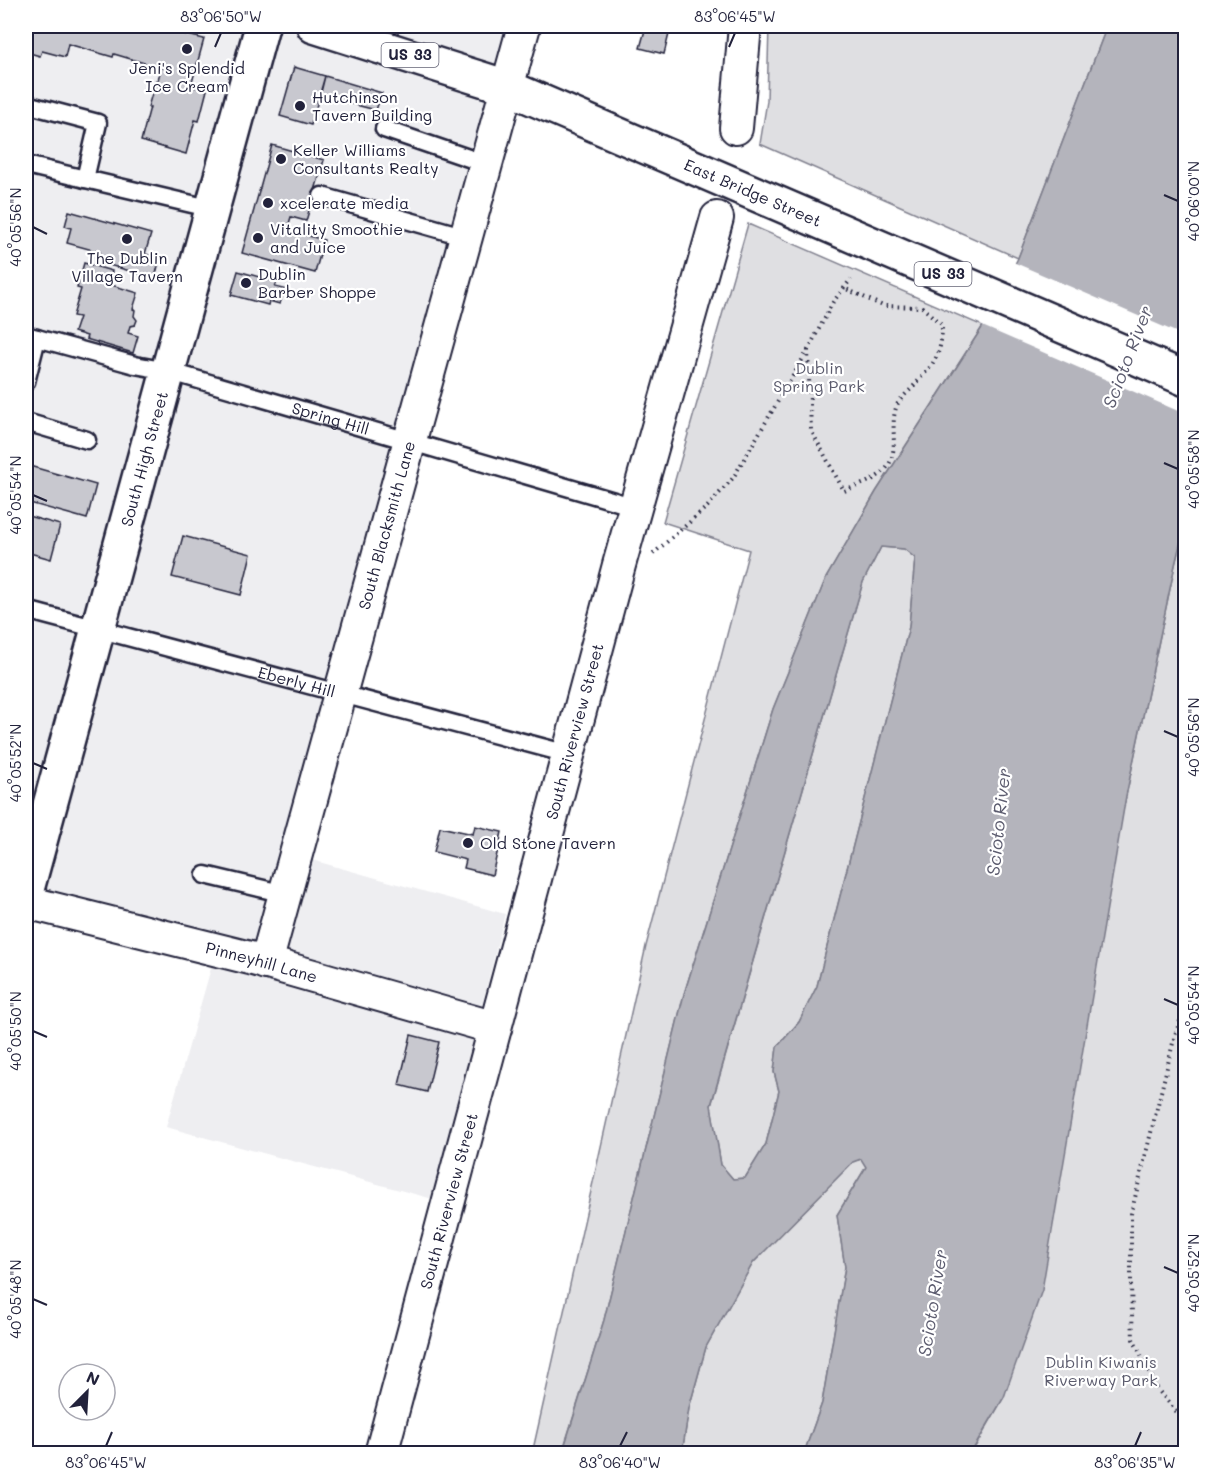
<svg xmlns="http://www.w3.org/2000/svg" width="1211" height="1479" viewBox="0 0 1211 1479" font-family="Mali,sans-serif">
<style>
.built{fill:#eeeef1}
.green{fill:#dfdfe2;stroke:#80808e;stroke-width:1.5}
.water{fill:#b4b4bc;stroke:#7a7a88;stroke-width:1.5;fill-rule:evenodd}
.pier{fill:#fff}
.building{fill:#c8c8cf;stroke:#22223b;stroke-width:1.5}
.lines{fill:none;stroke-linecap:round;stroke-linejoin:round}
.lane-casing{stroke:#22223b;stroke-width:21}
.street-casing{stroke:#22223b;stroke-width:36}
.secondary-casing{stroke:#22223b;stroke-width:38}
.primary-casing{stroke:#22223b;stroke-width:38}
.path{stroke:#22223b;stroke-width:4;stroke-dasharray:1.5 4.5;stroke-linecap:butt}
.lane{stroke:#fff;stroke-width:16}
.street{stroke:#fff;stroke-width:32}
.secondary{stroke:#fff;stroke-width:33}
.primary{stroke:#fff;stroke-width:33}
.ticks{fill:none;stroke:#22223b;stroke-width:2}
.poi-dot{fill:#22223b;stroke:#fff;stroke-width:2}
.labels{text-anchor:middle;stroke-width:4.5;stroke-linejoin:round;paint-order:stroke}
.shield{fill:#fff;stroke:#646476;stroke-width:1.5}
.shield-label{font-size:15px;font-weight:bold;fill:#22223b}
.poi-label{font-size:16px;fill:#22223b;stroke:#fff;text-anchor:start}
.street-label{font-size:16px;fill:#22223b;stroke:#fff}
.park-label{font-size:16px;fill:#5b5b6d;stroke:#fff}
.water-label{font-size:18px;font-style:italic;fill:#5c5c6f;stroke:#fff}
.neatline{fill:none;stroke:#22223b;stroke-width:2}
.ticks-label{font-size:15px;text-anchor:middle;fill:#22223b}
</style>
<rect width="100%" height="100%" fill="#fff"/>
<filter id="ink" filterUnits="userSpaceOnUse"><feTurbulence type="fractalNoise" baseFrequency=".0167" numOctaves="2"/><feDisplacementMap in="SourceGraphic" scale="12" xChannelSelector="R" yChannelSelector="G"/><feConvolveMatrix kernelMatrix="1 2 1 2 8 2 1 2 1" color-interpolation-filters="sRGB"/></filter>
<g filter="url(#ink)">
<path class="built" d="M26 26H528L294 855 505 914 433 1199 166 1127 213 961 29 909 26 866Z"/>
<path class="green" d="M769 26H1107L1018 258 760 144 767 101Z
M748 224 983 326 876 492 826 578 773 709 684 994 604 1320 562 1453 532 1454 646 946 749 550 663 522Z
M1185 524 1186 1345 1184 1391 1186 1392 1185 1453 971 1454 1004 1397 1126 796 1175 565Z
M881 547 905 549 915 558 909 627 817 986 799 1022 777 1047 774 1072 779 1091 766 1144 745 1178 733 1179 721 1165 711 1106 863 582Z
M862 1159 866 1167 837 1215 845 1267 822 1403 804 1453 682 1454 689 1408 706 1347 753 1263 853 1161Z"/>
<path class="water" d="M1107 26H1185V524L1175 565 1126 796 1042 1290 1004 1397 971 1453H804L822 1403 845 1267 837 1215 866 1167 861 1159 853 1162 753 1263 706 1347 689 1408 682 1453 562 1454 604 1320 684 994 773 709 826 578 876 492 983 326 1018 258ZM881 547 904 549 915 558 909 627 817 986 799 1022 777 1047 774 1072 779 1091 766 1144 745 1178 733 1179 721 1165 711 1105 863 582Z"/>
<path class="pier" d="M1013 262 1185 336V414L980 325Z"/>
<path class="building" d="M26 26H150L204 39 191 86 207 90 199 121 195 120 186 154 141 141 150 107H148L156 80H158L161 68 114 54 113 57 68 44 65 57 42 51 40 56 26 52Z
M628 26H671L664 54 640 48 645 30Z
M294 67 325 76 311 125 280 116Z
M325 76 382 93 376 110 320 96Z
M272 145 324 160 306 221 291 217 287 230 324 240 315 273 242 253Z
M69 211 151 234 145 254 160 258 155 278 98 262 100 252 67 243 71 228 65 226Z
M84 263 112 271 108 284 138 293 133 309 135 310 134 316 137 320 135 325 130 326 128 333 138 336 133 353 86 339 87 336 74 332 79 317 73 316 81 289 77 288Z
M238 271 277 282 275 287 284 289 280 304 269 301 268 305 231 295Z
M26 465 96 485 87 519 26 502Z
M28 516 60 525 51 559 26 552V527Z
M183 536 251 554 241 595 172 577Z
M475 826 502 832 492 875 464 868 466 860 434 852 440 827 473 834Z
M411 1035 439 1042 427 1092 399 1085Z"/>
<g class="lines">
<defs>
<g id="lane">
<path d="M26 104 98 123 85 179"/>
<path d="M384 129 486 164"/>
<path d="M26 165 213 209"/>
<path d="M322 196 466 237"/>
<path id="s1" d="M26 335 135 365 168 371 635 507"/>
<path d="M26 382 37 338"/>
<path d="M26 422 87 440"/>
<path id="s2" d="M26 610 568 754"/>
<path d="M205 875 285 894"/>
</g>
<g id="street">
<path d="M736 128 745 26"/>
<path id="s3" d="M26 902 250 958 495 1028"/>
<path id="s4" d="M266 963 524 26"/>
<path id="s5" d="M381 1454 619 565 717 218"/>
</g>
<g id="secondary">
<path id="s6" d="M26 893 262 26"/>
</g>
<g id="primary">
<path id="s7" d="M314 26 507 87 1186 379"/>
</g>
</defs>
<use href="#lane" class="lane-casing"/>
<use href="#street" class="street-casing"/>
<use href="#secondary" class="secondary-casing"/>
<use href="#primary" class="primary-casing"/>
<path class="path" d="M808 350 811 430 844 491C859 485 879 480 888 466 900 447 888 423 898 403 901 398 907 393 911 389 931 366 942 359 942 325L922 307 883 306 844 288
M653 554 708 506 733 478 808 350 833 302 851 279
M1186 781 1182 783 1186 793
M1186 1004 1175 1035 1131 1214V1287L1133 1339 1158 1390 1186 1423"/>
<use href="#lane" class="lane"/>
<use href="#street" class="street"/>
<use href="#secondary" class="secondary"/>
<use href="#primary" class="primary"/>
</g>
</g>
<path class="ticks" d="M215 47 221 33M729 47 735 33M1164 195 1178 201M33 227 47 234M1164 463 1178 469M33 495 47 501M1164 731 1178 737M33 763 47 769M1164 999 1178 1005M33 1031 47 1037M1164 1267 1178 1273M33 1299 47 1305M106 1446 112 1432M620 1446 627 1432M1135 1446 1141 1432"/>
<g class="poi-dot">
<circle cx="187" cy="49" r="6"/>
<circle cx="300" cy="106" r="6"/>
<circle cx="281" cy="159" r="6"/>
<circle cx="268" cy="203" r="6"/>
<circle cx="258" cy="238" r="6"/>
<circle cx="127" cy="239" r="6"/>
<circle cx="246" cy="283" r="6"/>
<circle cx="468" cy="843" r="6"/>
</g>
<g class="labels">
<g class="shield">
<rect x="381.5" y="43" width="57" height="24" rx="4.5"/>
<rect x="914.5" y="262" width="57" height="24" rx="4.5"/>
</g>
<g class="shield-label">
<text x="410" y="60">US 33</text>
<text x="943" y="279">US 33</text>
</g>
<g class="poi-label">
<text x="187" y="74" text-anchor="middle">Jeni's Splendid<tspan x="187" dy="18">Ice Cream</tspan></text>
<text x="312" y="103">Hutchinson<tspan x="312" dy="18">Tavern Building</tspan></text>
<text x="293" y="156">Keller Williams<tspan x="293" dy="18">Consultants Realty</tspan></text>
<text x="280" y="209">xcelerate media</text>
<text x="270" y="235">Vitality Smoothie<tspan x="270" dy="18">and Juice</tspan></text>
<text x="127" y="264" text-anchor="middle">The Dublin<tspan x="127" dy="18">Village Tavern</tspan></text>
<text x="258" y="280">Dublin<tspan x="258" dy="18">Barber Shoppe</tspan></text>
<text x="480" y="849">Old Stone Tavern</text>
</g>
<g class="street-label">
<text dy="6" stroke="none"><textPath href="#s7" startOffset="470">East Bridge Street</textPath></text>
<text dy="6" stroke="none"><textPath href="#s1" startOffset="316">Spring Hill</textPath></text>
<text dy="6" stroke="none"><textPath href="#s6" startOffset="450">South High Street</textPath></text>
<text dy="6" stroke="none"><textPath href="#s4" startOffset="454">South Blacksmith Lane</textPath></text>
<text dy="6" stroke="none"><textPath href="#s2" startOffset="280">Eberly Hill</textPath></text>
<text dy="6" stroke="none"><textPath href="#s5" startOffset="748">South Riverview Street</textPath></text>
<text dy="6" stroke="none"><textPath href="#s3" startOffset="243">Pinneyhill Lane</textPath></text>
<text dy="6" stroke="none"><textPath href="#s5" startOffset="262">South Riverview Street</textPath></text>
</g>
<g class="park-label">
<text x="819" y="374">Dublin<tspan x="819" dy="18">Spring Park</tspan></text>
<text x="1101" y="1368">Dublin Kiwanis<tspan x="1101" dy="18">Riverway Park</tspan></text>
</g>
<g class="water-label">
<text transform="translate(1128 357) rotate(-69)" y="6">Scioto River</text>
<text transform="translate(999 822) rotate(-84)" y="6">Scioto River</text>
<text transform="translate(933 1303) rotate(-81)" y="6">Scioto River</text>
</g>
</g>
<rect width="1211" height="1479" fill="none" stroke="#fff" stroke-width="66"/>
<g transform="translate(87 1392) rotate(24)"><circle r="28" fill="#ffffff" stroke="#a7a7b1" stroke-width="1.5"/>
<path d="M0-4.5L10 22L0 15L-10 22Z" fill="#22223b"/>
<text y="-9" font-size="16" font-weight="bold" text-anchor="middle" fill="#22223b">N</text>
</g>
<rect x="33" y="33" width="1145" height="1413" class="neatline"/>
<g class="ticks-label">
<text x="221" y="22">83°06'50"W</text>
<text x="735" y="22">83°06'45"W</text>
<text transform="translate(1194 201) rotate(-90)" y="5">40°06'00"N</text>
<text transform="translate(16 227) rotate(-90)" y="5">40°05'56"N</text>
<text transform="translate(1194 469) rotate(-90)" y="5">40°05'58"N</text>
<text transform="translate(16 495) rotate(-90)" y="5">40°05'54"N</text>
<text transform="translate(1194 737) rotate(-90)" y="5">40°05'56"N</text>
<text transform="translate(16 763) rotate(-90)" y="5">40°05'52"N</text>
<text transform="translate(1194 1005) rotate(-90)" y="5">40°05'54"N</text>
<text transform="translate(16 1031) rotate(-90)" y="5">40°05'50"N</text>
<text transform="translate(1194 1273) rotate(-90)" y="5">40°05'52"N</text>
<text transform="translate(16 1299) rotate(-90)" y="5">40°05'48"N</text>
<text x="106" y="1468">83°06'45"W</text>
<text x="620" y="1468">83°06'40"W</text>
<text x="1135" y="1468">83°06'35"W</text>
</g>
</svg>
